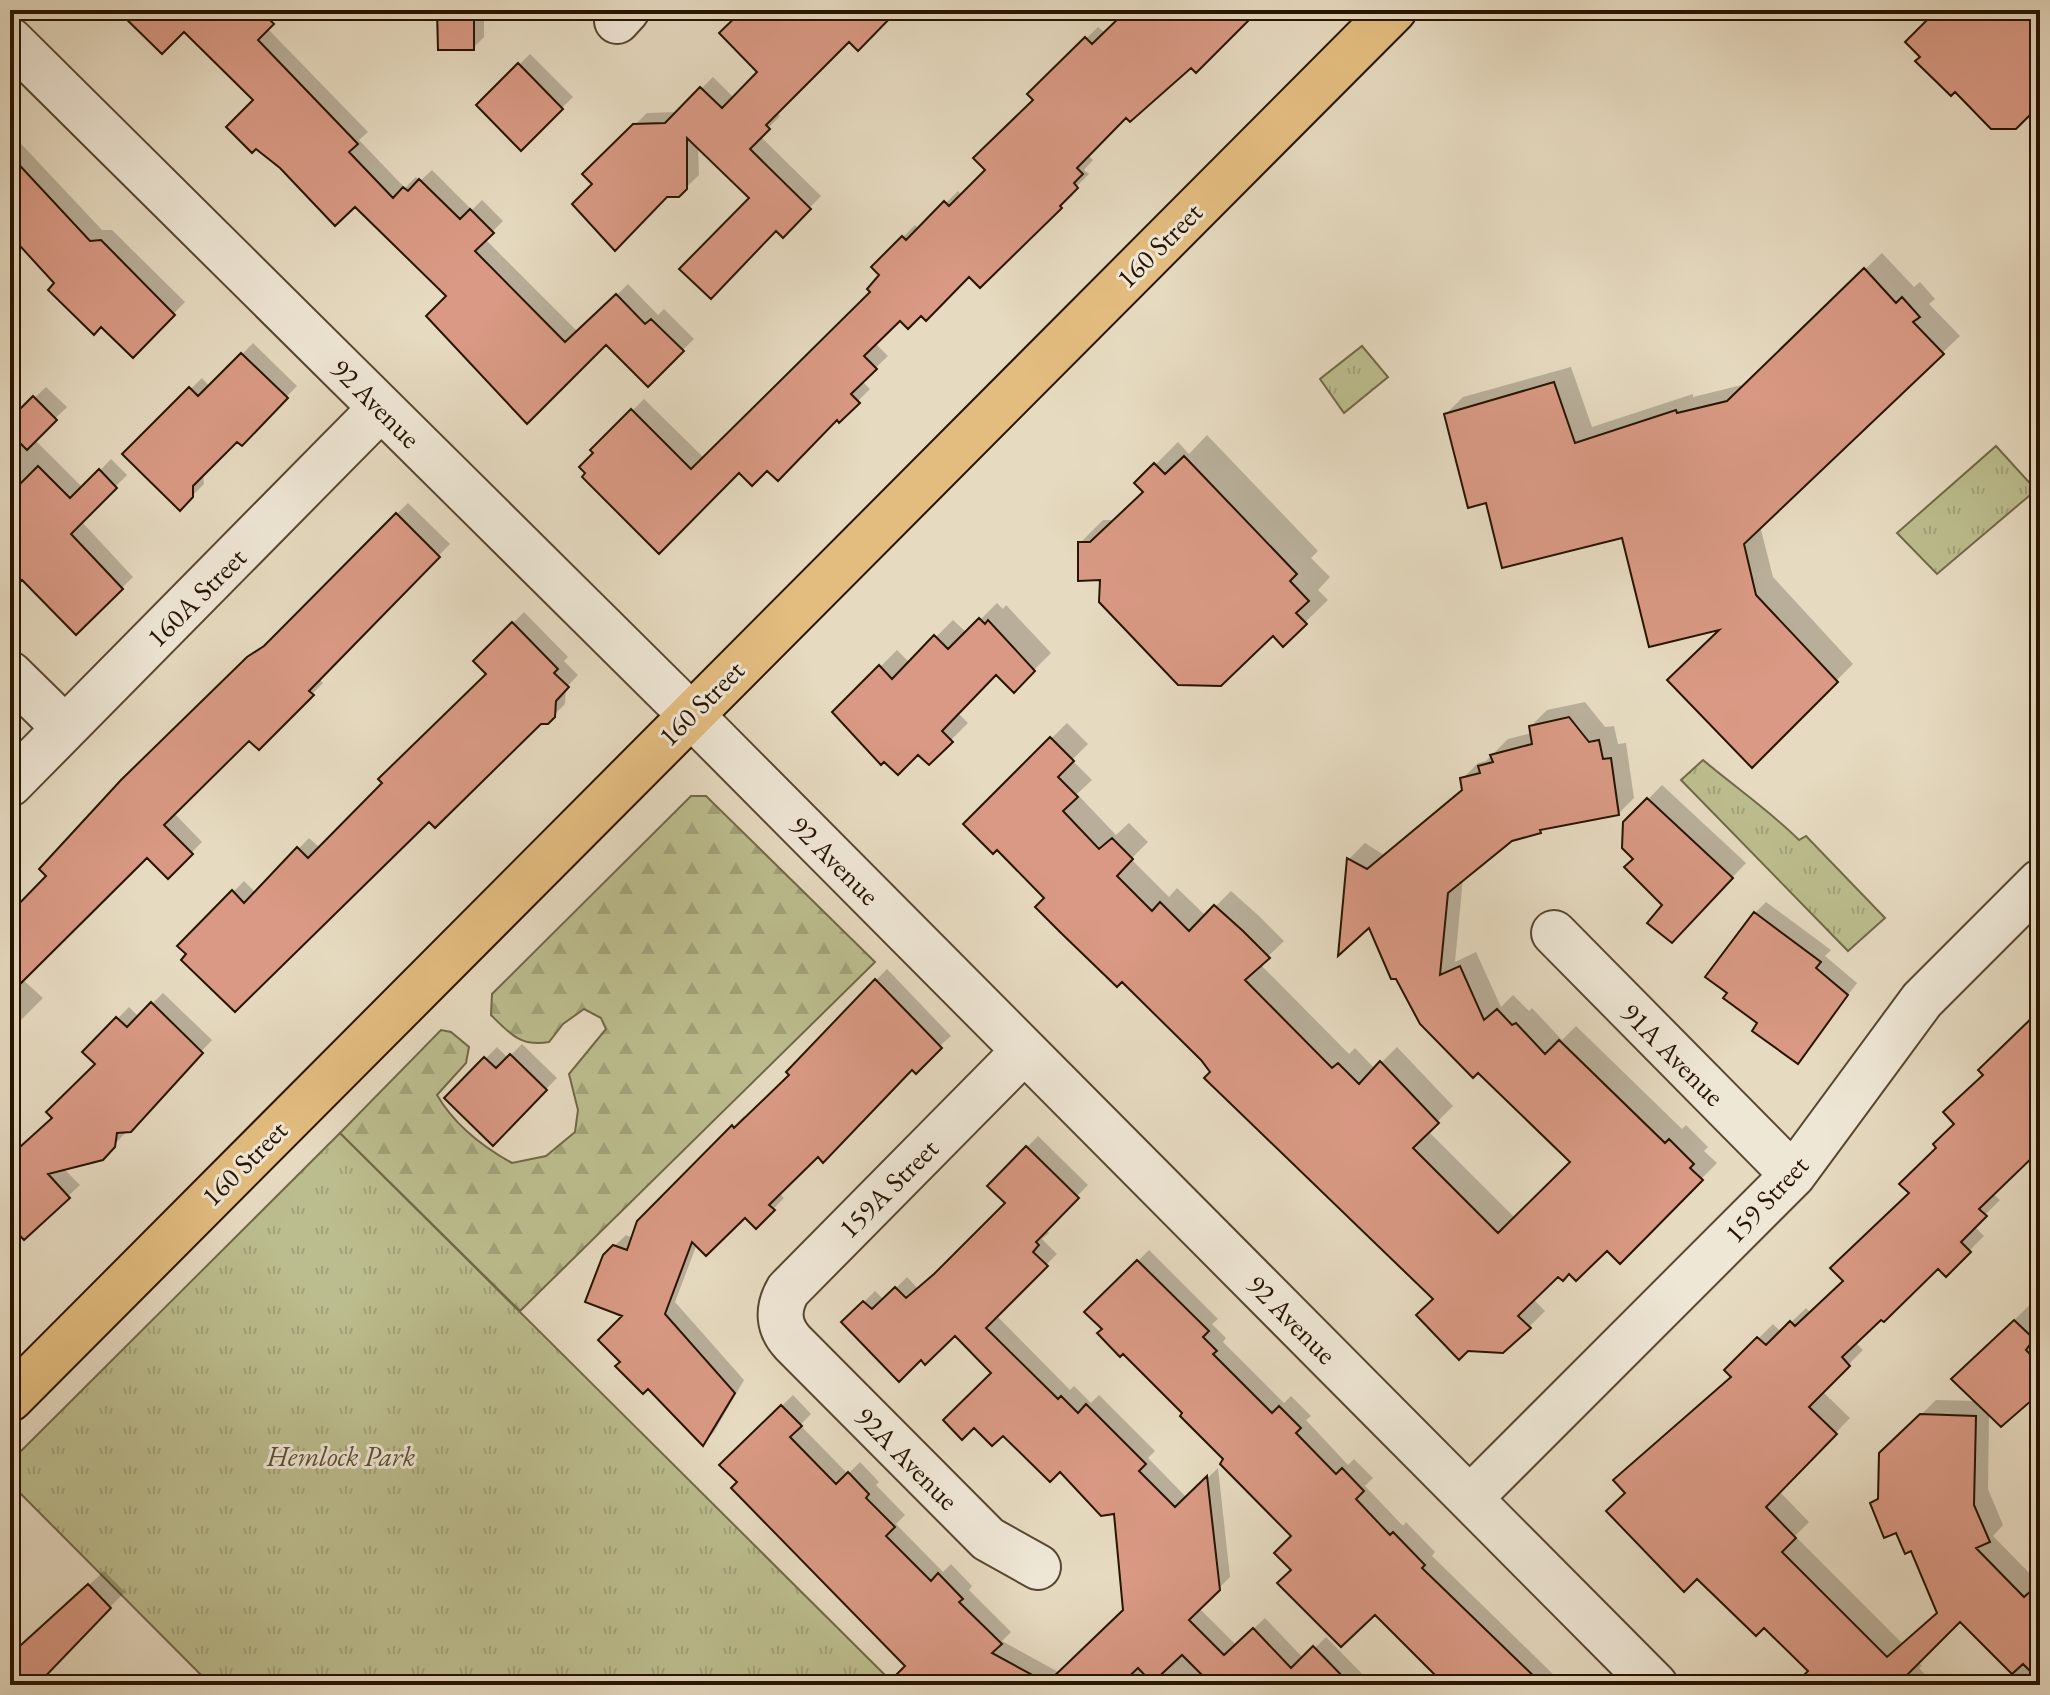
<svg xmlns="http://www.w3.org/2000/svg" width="2050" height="1695" viewBox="0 0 2050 1695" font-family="'EB Garamond',serif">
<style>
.grass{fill:url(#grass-tufts);stroke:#726847;stroke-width:2}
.forest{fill:url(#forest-firs);stroke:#726847;stroke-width:2}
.shadow{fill:#0003}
.building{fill:#d99984;stroke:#281400;stroke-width:2}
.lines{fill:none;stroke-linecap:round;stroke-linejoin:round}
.minor-casing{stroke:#584630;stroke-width:48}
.major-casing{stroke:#281400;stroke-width:48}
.minor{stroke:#efe7d6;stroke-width:44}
.major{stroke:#e3bd80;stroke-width:44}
.labels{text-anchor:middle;stroke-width:6;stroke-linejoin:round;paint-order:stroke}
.street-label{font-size:28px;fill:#281400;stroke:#efe7d6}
.park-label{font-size:28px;font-style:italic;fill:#5c4f32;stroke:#efe7d6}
</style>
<defs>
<pattern id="grass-tufts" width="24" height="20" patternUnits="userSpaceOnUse" patternTransform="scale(2)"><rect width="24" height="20" fill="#bcbd8e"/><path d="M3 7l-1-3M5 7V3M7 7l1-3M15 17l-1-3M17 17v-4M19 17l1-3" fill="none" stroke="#a2a279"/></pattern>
<pattern id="forest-firs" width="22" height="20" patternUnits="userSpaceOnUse" patternTransform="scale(2)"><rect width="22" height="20" fill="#bcbd8e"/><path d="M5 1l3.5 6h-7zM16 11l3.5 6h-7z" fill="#a2a279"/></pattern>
</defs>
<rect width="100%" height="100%" fill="#e6dac0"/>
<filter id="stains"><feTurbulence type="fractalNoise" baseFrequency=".0025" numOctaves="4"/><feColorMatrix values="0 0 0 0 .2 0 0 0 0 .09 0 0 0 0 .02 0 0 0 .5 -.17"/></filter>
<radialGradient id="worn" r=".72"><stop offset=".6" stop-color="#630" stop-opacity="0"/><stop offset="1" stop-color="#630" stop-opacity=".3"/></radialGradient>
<path class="grass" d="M1362 346 1388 377 1344 413 1320 379Z
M1996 446 2036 490 1937 574 1897 533Z
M1703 760C1735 787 1769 810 1799 840L1806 836 1885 918 1848 951 1681 780Z
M340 1133 895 1685H211L10 1483V1462Z"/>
<path class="forest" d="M691 796H706L875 962 520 1311 340 1133 441 1030 451 1032 469 1047 466 1063 437 1095C454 1124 483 1147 512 1163L546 1156 575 1132 578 1110 569 1074 606 1029 601 1018 584 1009 563 1024 549 1042C521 1047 510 1034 491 1015L492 994Z"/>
<path class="shadow" d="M110 10H282L267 28 368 132 359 140 405 188 416 177 420 181 432 170 472 210 482 200 503 221 485 239 578 332 628 284 658 315 664 309 694 339 648 384 606 342 527 421 449 296 355 204 281 167 256 146V100L184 29 126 16 121 21Z
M439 10H521L511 20H484V37L473 48Z
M745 10H896L849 39 776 112 780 116 760 136 821 196 783 235 752 198 698 146 699 175 678 195 595 184 585 174 647 113 678 112 713 77 734 98 760 72Z
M1130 10H1256L1126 115 1087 154 1093 160 1084 170 1089 174 1070 193 1073 195 980 285 969 275 921 313 899 318 875 343 888 356 862 381 870 389 839 420 837 418 767 468 739 470 659 551 593 450 644 399 704 458 873 292 903 237 915 225 919 230 958 191 962 196 988 170 1035 100 1030 94 1098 27 1106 34Z
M530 54 573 97 521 148 479 105Z
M10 132 102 230H112L185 302 133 355 57 283 10 232Z
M1882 253 1914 287 1920 282 1935 299 1929 304 1960 336 1760 526 1773 577 1853 664 1752 765 1725 626 1624 535 1487 501 1446 414 1463 397 1571 367 1592 427 1693 394V397L1746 384Z
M253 343 297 386 242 443 237 439 203 473 204 484 180 508 125 454 202 378 210 387Z
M46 387 67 407 34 439 83 488 111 459 127 475 81 521 133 577 76 633 10 567V422Z
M1207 435 1318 551 1311 558 1330 577 1318 590 1328 600 1283 644 1273 633 1102 578 1080 543 1103 520H1115L1145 491 1137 483 1178 442 1189 454Z
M408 503 450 544 319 679 323 683 259 748 249 738 174 813 202 842 168 876 147 855 22 979 43 998 10 1031V910L14 906 17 909 49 876 76 836 72 833Z
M997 603 1003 609 1006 605 1051 653 1014 690 997 673 958 713 968 723 929 762 918 752 835 712 897 650 910 663 953 620 967 633Z
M524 612 568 657 564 661 578 675 566 688 565 704 547 722H540L429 819 189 954 180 946 244 881 256 893 309 838 320 848 489 674 476 661Z
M1585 702 1605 727 1614 726 1618 744 1626 743 1634 798 1618 814 1543 828 1511 839 1463 878 1455 962 1476 952 1501 1007 1513 995 1529 1011 1532 1008 1562 1040 1576 1026 1682 1129 1686 1125 1708 1147 1704 1151 1717 1163 1620 1261 1607 1248 1569 1272 1558 1274 1533 1299 1545 1311 1529 1327 1435 1299 1212 1073 1047 898 997 847 965 824 1067 723 1088 744 1072 760 1092 780 1077 794 1116 835 1129 823 1148 842 1131 859 1169 897 1177 888 1206 916 1231 891 1259 916 1284 941 1260 964 1349 1054 1355 1048 1375 1069 1397 1047 1453 1106 1428 1131 1515 1218 1573 1162 1370 925 1340 951 1349 859 1365 843 1384 855 1464 788 1462 779 1478 763 1486 761 1508 739 1532 733 1531 726 1547 710Z
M1662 785 1746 863 1686 926 1664 905 1635 859 1625 823Z
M1766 902 1831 950 1825 956 1857 983 1798 1062 1760 1023 1755 913Z
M887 969 951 1036 818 1154 779 1193 784 1198 756 1227 745 1216 697 1244 675 1302 744 1380 714 1432 703 1443 622 1362 626 1315 604 1256 626 1235 633 1238 639 1222 744 1116 747 1119 792 1075 788 1071Z
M163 993 212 1040 102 1158 63 1168 80 1185 24 1237 18 1230 10 1238V1158L54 1117 97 1064 85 1052 129 1007 139 1017Z
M2040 1013V1135L1992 1193 2000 1200 1974 1226 1984 1236 1946 1274 1938 1266 1855 1342 1863 1350 1822 1391 1850 1418 1779 1491 1809 1522 1795 1536 1903 1644 1939 1612 1912 1549 1872 1503 1880 1495 1881 1454 1936 1400 1977 1401 1954 1379 2040 1295V1390L1989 1413 1988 1489 2003 1525 1993 1536 2040 1584V1680L2035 1685H2025L1960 1619 1918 1662 1922 1666 1919 1668 1935 1685H1800L1811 1671 1628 1493 1733 1376 1727 1370 1773 1324 1781 1332 1806 1308 1811 1313 1845 1281 1911 1193 1985 1075Z
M522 1044 557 1078 493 1143 447 1098 497 1047 508 1058Z
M1038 1136 1088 1185 1045 1229 1049 1233 1042 1239 1057 1254 996 1315 1070 1390 1074 1386 1091 1403 1099 1395 1155 1451 1148 1458 1187 1498 1218 1468 1230 1577 1199 1608 1236 1645 1265 1618 1304 1659 1326 1637 1373 1685H1157L1143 1671 1128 1685H927L722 1465 793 1395 811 1414 800 1425 848 1474 860 1462 879 1482 876 1485 905 1515 896 1524 943 1572 951 1564 972 1586 969 1590 1011 1632 1002 1641 1060 1673 1125 1610 1116 1512 994 1373 955 1333 844 1322 875 1291 884 1300 907 1277 918 1289 948 1263 1007 1203 990 1186Z
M1149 1250 1218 1319 1212 1324 1226 1338 1223 1342 1284 1403 1291 1396 1311 1416 1306 1420 1348 1465 1354 1459 1373 1478 1365 1486 1403 1526 1406 1522 1435 1552 1432 1556 1559 1680 1554 1685H1446L1375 1612 1294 1570V1536L1185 1413 1087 1312Z
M104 1571 125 1592 32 1685H10V1660Z"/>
<path class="building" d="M117 10H260L274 24 258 40 358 144 349 152 393 198 403 187 408 191 419 179 460 219 470 209 494 233 475 251 565 342 616 294 645 324 651 319 684 351 648 387 606 345 527 424 426 316 446 296 355 207 335 226 280 168 256 149 252 153 226 127 253 100 184 32 162 54Z
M437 10H474V50H438Z
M743 10H898L858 51 849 42 766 125 770 129 750 149 811 209 783 238 776 231 711 299 679 269 749 198 687 138V189L679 197H667L615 251 572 204 592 184 582 174 633 124 665 123 700 87 722 108 757 72 719 33Z
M1127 10H1259L1196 73 1191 68 1130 122 1126 118 1077 168 1083 174 1074 183 1078 188 1060 206 1062 208 980 288 969 277 926 321 921 316 908 329 900 321 864 356 877 369 851 394 860 403 839 423 837 420 778 481 767 471 752 486 739 473 659 554 582 477 585 473 579 467 593 453 590 450 631 409 691 469 870 292 867 289 879 275 871 267 902 236 906 240 944 201 949 206 985 170 973 158 1033 100 1027 94 1085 37 1092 44Z
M1937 10H2040V105L2016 129H1991L1955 92 1951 96 1915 61 1920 57 1905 42Z
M518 63 563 109 521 151 476 105Z
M10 155 90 241 101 240 175 315 133 358 101 327 94 335 48 290 54 283 10 235Z
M1864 268 1896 303 1902 297 1920 317 1913 322 1944 354 1744 544 1756 595 1838 682 1752 768 1667 680 1719 630 1649 647 1622 538 1502 568 1486 503 1468 508 1444 414 1554 382 1575 443 1676 410 1677 413 1727 401Z
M241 353 288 398 242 446 237 442 193 486V497L180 511 122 454 189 387 198 396Z
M33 396 57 420 27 450 10 433V419Z
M1184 456 1297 574 1290 581 1309 601 1296 613 1307 624 1283 647 1273 636 1221 686 1178 685 1099 602 1100 580 1078 581V542H1090L1143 492 1134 483 1154 463 1165 474Z
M38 466 70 498 99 469 117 488 71 534 123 589 76 635 22 580 10 592V494Z
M396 513 440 557 309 691 314 695 259 750 249 741 164 825 193 854 168 879 147 858 10 994V913L46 876 39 869 121 780 247 657 264 646Z
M979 618 985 624 988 620 1035 671 1014 693 996 675 942 731 953 742 929 765 918 755 898 775 884 762 881 765 832 712 879 665 892 679 934 635 948 649Z
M512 622 558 669 554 673 569 687 556 701 555 717 548 724H541L435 828 429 822 235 1012 181 960 186 954 177 946 232 890 244 903 297 847 308 858 382 783 378 779 486 674 473 661Z
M1569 717 1589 742 1599 740 1603 759 1611 758 1619 815 1540 830 1541 833 1512 841 1448 893 1440 975 1460 966 1484 1020 1497 1009 1512 1025 1516 1023 1545 1054 1559 1040 1665 1143 1669 1139 1694 1164 1690 1168 1703 1180 1620 1264 1607 1251 1576 1281 1569 1274 1563 1281 1558 1277 1518 1316 1531 1328 1503 1353 1468 1351 1459 1360 1416 1315 1433 1299 1204 1078 1210 1072 1201 1060 1122 982 1117 987 1060 932 1035 907 1044 898 997 850 993 854 963 824 1050 737 1074 761 1058 777 1078 797 1063 811 1099 849 1112 838 1133 859 1117 876 1152 911 1160 902 1189 931 1214 905 1243 931 1270 958 1245 980 1332 1068 1338 1063 1359 1084 1380 1061 1439 1123 1413 1148 1498 1233 1570 1162 1478 1073 1473 1078 1420 1024 1396 979H1391L1369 928 1338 956 1347 858 1367 869 1462 790 1460 778 1480 773 1478 766 1493 762 1490 755 1532 744 1529 726Z
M1647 798 1733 878 1672 943 1647 923 1662 905 1624 867 1633 859 1622 848 1623 822Z
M1754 912 1821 962 1816 968 1848 995 1798 1064 1752 1031 1757 1023 1723 998 1727 993 1705 977Z
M875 979 942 1048 916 1074 912 1070 823 1163 818 1157 769 1205 775 1210 756 1229 745 1218 706 1256 692 1242 665 1314 735 1393 703 1446 648 1389 643 1394 615 1366 620 1362 598 1340 622 1316 585 1302 603 1255 613 1245 627 1250 637 1221 732 1125 734 1128 789 1075 786 1072Z
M151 1002 203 1053 131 1132 117 1133 115 1147 103 1160 48 1174 70 1198 24 1240 10 1225V1156L52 1118 46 1112 95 1064 82 1052 116 1017 127 1027Z
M2040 1010V1150L1979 1209 1987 1216 1961 1242 1971 1252 1946 1277 1938 1269 1884 1322 1881 1320 1842 1357 1850 1366 1809 1407 1837 1434 1766 1507 1796 1538 1782 1552 1887 1657 1937 1613 1911 1551 1905 1554 1896 1533 1884 1538 1870 1503 1878 1499 1879 1453 1920 1414 1976 1416 1974 1505 1990 1542 1976 1548 2024 1597 2040 1583V1681L2023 1664 2012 1674 1960 1622 1906 1676 1916 1685H1794L1808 1671 1764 1628 1756 1636 1697 1579 1684 1592 1606 1511 1625 1493 1613 1480 1731 1377 1724 1370 1757 1337 1766 1345 1790 1321 1795 1326 1843 1281 1830 1268 1909 1193 1899 1184 1936 1148 1933 1144 1954 1124 1943 1112 1983 1075 1978 1070Z
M510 1054 547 1090 493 1146 444 1098 484 1057 496 1068Z
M1026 1146 1079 1198 1036 1242 1039 1245 1033 1252 1048 1266 986 1328 1058 1399 1061 1396 1078 1413 1086 1404 1146 1464 1139 1471 1175 1507 1207 1476 1220 1590 1189 1620 1224 1655 1253 1628 1291 1668 1313 1646 1351 1685H1212L1182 1655 1152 1683 1138 1668 1120 1685H886L905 1666 731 1488 737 1482 719 1465 781 1405 802 1426 790 1437 836 1484 848 1472 869 1494 866 1498 895 1527 886 1536 931 1581 938 1573 963 1599 959 1602 1002 1644 992 1653 1047 1683 1123 1610 1114 1514 1101 1516 1060 1472 1050 1482 1003 1436 992 1446 974 1428 962 1440 943 1420 991 1373 955 1336 925 1365 921 1360 899 1382 841 1322 863 1301 872 1309 895 1287 906 1298 934 1274 1005 1203 987 1186Z
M1137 1260 1209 1331 1203 1337 1217 1351 1213 1354 1272 1413 1279 1406 1301 1428 1296 1433 1336 1474 1342 1468 1364 1491 1356 1499 1390 1535 1393 1532 1425 1565 1422 1568 1543 1685H1445L1375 1615 1341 1647 1277 1583 1291 1570 1274 1553 1291 1536 1220 1464 1223 1459 1180 1416 1182 1413 1123 1354 1120 1357 1097 1333 1102 1329 1084 1312Z
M2014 1320 2034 1339 2026 1350 2040 1365V1393L2001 1427 1951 1379Z
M88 1584 111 1608 37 1685H10V1655Z"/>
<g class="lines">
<defs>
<path id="minor" d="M617 21 627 10
M10 40 690 714 1655 1685
M10 674 65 728
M10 784 381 408
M1554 933 1793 1175
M1024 1051 788 1290C777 1309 778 1327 793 1343L988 1539 1038 1567
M1470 1498 1793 1175 1922 1000 2040 882"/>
<path id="major" d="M10 1399 1394 10"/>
</defs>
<use href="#minor" class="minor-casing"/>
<use href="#major" class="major-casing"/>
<use href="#minor" class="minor"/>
<use href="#major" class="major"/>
</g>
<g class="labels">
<g class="street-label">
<text transform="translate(1159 245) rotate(-45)" y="10">160 Street</text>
<text transform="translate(376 403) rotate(45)" y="10">92 Avenue</text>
<text transform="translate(196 597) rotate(-45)" y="10">160A Street</text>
<text transform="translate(701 703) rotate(-45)" y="10">160 Street</text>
<text transform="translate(835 860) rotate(45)" y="10">92 Avenue</text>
<text transform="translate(1673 1054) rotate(45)" y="10">91A Avenue</text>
<text transform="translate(244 1163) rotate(-45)" y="10">160 Street</text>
<text transform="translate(888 1188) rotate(-45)" y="10">159A Street</text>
<text transform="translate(1766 1199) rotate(-47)" y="10">159 Street</text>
<text transform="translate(1292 1319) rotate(45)" y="10">92 Avenue</text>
<text transform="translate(907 1458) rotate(45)" y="10">92A Avenue</text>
</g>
<g class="park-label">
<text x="341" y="1466">Hemlock Park</text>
</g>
</g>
<rect width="2050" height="1695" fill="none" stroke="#e6dac0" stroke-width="40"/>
<rect x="12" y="12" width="2026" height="1671" fill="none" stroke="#281400" stroke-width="4"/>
<rect x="20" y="20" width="2010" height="1655" fill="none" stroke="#281400" stroke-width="2"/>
<rect width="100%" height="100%" filter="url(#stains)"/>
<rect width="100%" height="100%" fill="url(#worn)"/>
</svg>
